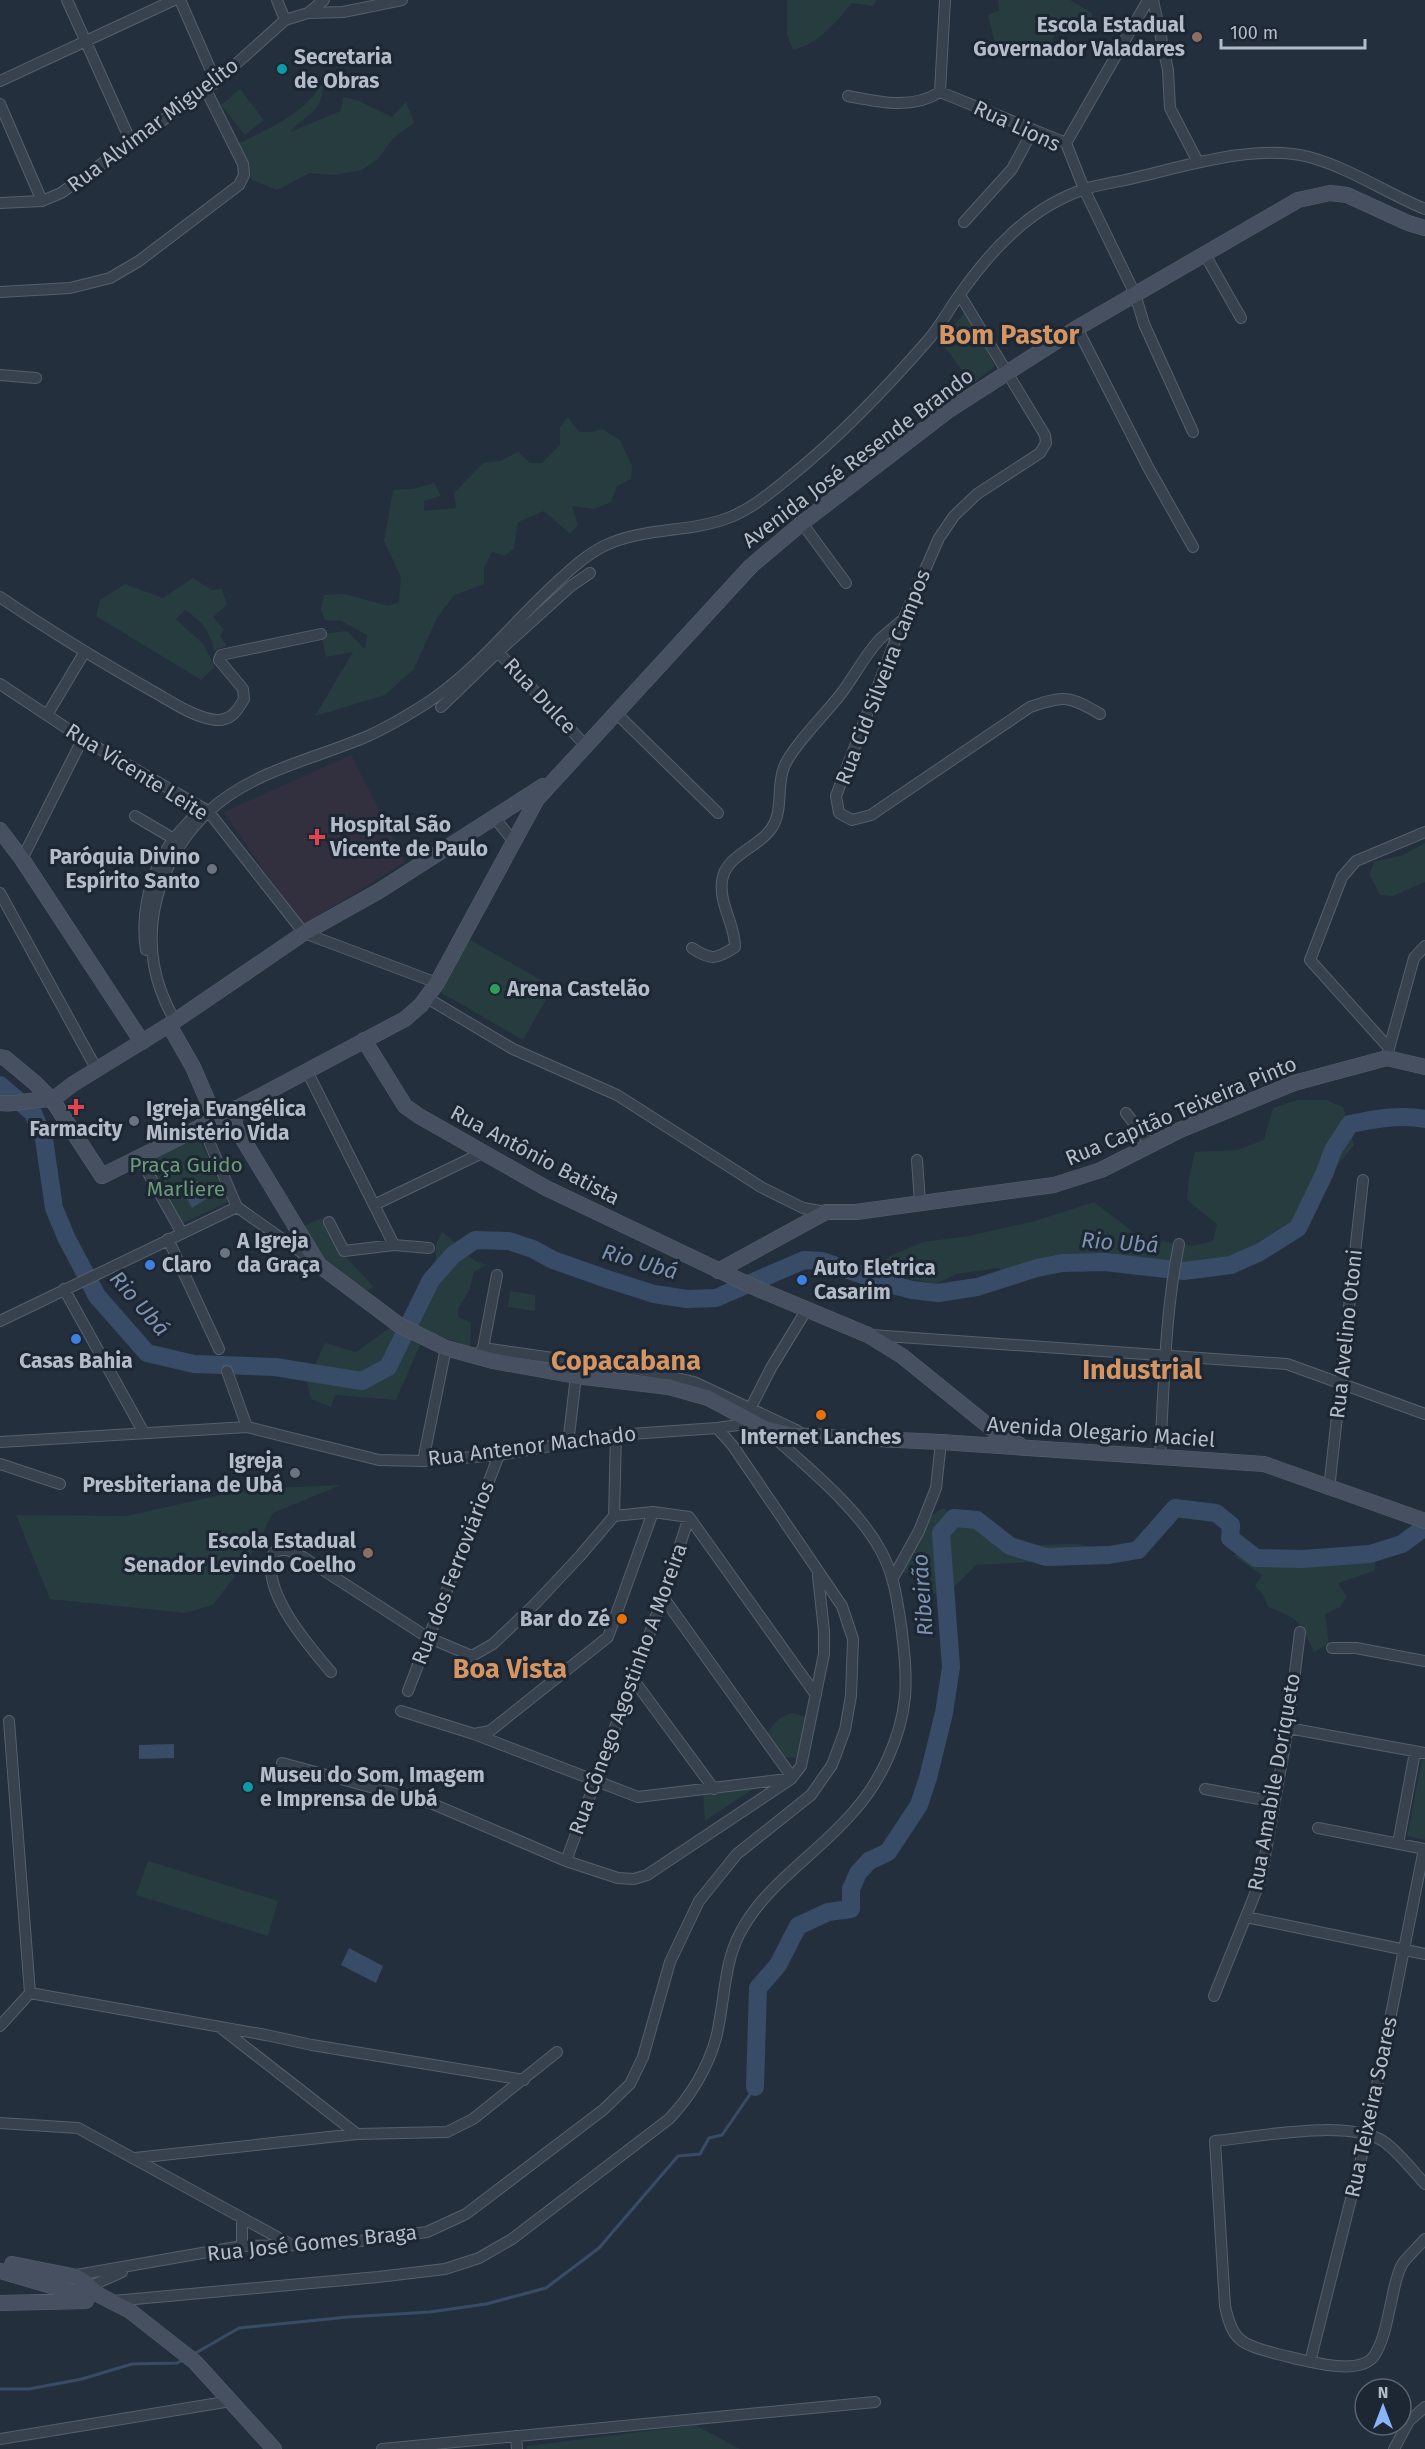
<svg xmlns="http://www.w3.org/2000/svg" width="1425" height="2449" viewBox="0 0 1425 2449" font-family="'Fira Sans',sans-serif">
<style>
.medical{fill:#32303f}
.green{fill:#263c3f}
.water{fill:#394c67}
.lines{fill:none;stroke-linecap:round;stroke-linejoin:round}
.stream{stroke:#394c67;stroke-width:3}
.river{stroke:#394c67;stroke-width:18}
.street-casing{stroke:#565f6c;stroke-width:12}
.secondary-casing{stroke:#565f6c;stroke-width:16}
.street{stroke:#38414e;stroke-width:10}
.secondary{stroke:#465061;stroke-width:15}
.education-dot{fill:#8d6e63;stroke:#1d2633;stroke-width:2}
.culture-dot{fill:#0f9aa8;stroke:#1d2633;stroke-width:2}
.health-dot{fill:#e0444e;stroke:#1d2633;stroke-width:2}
.worship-dot{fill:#6b7280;stroke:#1d2633;stroke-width:2}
.leisure-dot{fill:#2e9e5b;stroke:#1d2633;stroke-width:2}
.shop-dot{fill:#3f7fe0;stroke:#1d2633;stroke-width:2}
.food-dot{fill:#e8710a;stroke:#1d2633;stroke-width:2}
.labels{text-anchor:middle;stroke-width:6;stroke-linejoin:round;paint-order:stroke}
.poi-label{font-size:21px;font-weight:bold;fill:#b4bcc9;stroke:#1d2633;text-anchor:start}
.street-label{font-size:21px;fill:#b4bcc9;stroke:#1d2633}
.park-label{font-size:21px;fill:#6b9a76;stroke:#1d2633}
.water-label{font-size:22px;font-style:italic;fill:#7c92b1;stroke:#1d2633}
.district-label{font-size:27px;font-weight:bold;fill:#d59563;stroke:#1d2633}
</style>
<rect width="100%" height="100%" fill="#242f3e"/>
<path class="medical" d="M351 755 405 862 302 926 224 812Z"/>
<path class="green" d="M787 0H877L873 6 852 3C835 23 820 43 793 50L787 35Z
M998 0H1070L1092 13V23L1077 29 1059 26 1052 41V55L1025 50 998 54 988 15 999 10Z
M323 83C323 113 307 113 290 132L341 111 343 97 359 101 392 117 406 102 414 123 393 138 378 159 362 170 334 175 310 173 277 190 252 180 234 146C268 128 301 117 323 83Z
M240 89 264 120 245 135 221 105Z
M965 312 995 366 972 384 940 341Z
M568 417 579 432H593L602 429 620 440 632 466 631 479 617 486 611 502 594 509 572 506 578 525 570 534 544 511 518 522 514 548 505 556 492 552 484 568V584L454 595 437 618 414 669 385 695 315 716 353 652 326 657 321 634 347 631 365 649 367 635 341 621 325 620 321 609 324 595 344 594 389 606 399 602 401 577 384 541 393 490 412 489 434 483 441 496 424 501V511L456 508 454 493 483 463 500 461 518 452 530 463H542L560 445V427Z
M193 578 211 590 222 589 227 605 213 617 224 630 220 635 226 646 214 651C211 632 201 620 185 610L176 619 203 644 215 667 201 680 96 616 100 600 125 584 163 598Z
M1425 843V882L1393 896 1380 895 1369 874 1375 861 1401 856Z
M467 938 553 987 523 1040 437 990Z
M1297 1100H1326L1343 1107 1354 1145 1292 1221 1234 1257 1188 1263 1060 1256 1011 1276 997 1268 956 1274 936 1284 906 1278 868 1276 890 1256 923 1242 969 1236 1035 1221 1094 1202 1141 1238 1193 1246 1213 1241 1217 1224 1187 1200 1189 1178 1195 1152 1237 1150 1264 1140 1273 1108Z
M196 1130 228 1202 179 1225 144 1159Z
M324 1217 342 1253 374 1287 365 1292 326 1262 302 1227Z
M442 1232C462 1245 460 1256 486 1265L474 1272 469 1291 458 1308V1317L471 1323 470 1347 432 1333 419 1347 396 1400 335 1395 331 1407 311 1399 307 1382 325 1343 356 1352 388 1329 408 1328 417 1306V1286L436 1261V1244Z
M510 1291 535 1295V1311L508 1307Z
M341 1485 273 1513 251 1555 213 1605 185 1613 50 1599 16 1515 126 1516 247 1489Z
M944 1508 954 1518 971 1514 996 1525 1008 1538 1035 1545 1077 1544 1106 1550 1109 1555 1106 1563 1047 1561 976 1565 951 1590 934 1594 929 1584 932 1572 902 1573C909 1552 922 1517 944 1508Z
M1232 1555 1374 1556 1376 1563 1374 1571 1338 1583 1347 1597 1340 1607 1325 1614 1329 1644 1314 1652C1300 1622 1300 1619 1268 1607L1263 1594 1255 1586 1262 1575Z
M792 1713 807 1717 798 1758 783 1757 768 1734C773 1723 780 1716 792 1713Z
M1423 1755H1425V1840L1407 1836Z
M759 1785 705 1821 703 1793Z
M148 1861 278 1901 268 1936 136 1895Z
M695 2425 740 2449H527V2446Z"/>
<path class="water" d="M198 1181 208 1198 192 1208 182 1191Z
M174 1744V1758L139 1759V1745Z
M349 1948 383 1966 376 1983 341 1965Z"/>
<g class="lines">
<path class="stream" d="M194 2354 239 2328 348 2317 430 2312 486 2304 546 2288 599 2248 678 2156 700 2154 709 2138 722 2135 755 2087
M0 2389H29L82 2379 132 2364 177 2363 183 2360"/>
<path class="river" d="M0 1085 33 1113 44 1139 54 1208 66 1237 97 1296 147 1353 194 1364 275 1367 362 1381 388 1367 431 1280 453 1255 475 1240 509 1241 533 1249 553 1260 607 1279 654 1294 687 1299 716 1298 804 1260 822 1261 886 1283 912 1290 938 1293 977 1287 1037 1268 1062 1263 1105 1262 1184 1271 1231 1265 1260 1252 1298 1228 1325 1172 1333 1150 1350 1124C1374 1119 1401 1114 1425 1119
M755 2087 758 1988 778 1965 798 1926 828 1912 851 1909V1889L858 1873 869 1861 888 1852 919 1805 928 1778 944 1713 951 1667 941 1533 954 1518 977 1520 1010 1546 1046 1557 1109 1555 1138 1550 1175 1508 1216 1513 1231 1525 1230 1538 1256 1558 1303 1559 1370 1554 1402 1544 1425 1527"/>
<defs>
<path id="street" d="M67 0 131 142
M180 0 216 82
M277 0 285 20
M1153 0 1168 70 1170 108 1198 162
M308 13 343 12 402 0
M0 81 174 0
M940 92 945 0
M848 96C879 102 912 110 940 92L1066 143 1084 189 1135 294 1144 324 1193 432
M0 104 42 201
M1066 143 1148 0
M0 203 42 201 61 193 216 82 285 20 308 13 324 0
M964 222 1012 169 1033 130
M1204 253 1241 318
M0 292 70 288 110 278 139 261 239 185 244 175 243 164 206 90
M960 295 1045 435 1046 443 1040 453 977 494 954 516 939 538 903 620 836 796 839 813 852 820 871 815 1030 707C1064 695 1070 696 1100 714
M1077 328 1148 467 1193 547
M0 375 36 378
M802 523 846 583
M0 597C50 631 101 662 154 692 172 702 195 718 216 720 231 721 238 710 244 699L243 689 219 660 221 655 321 634
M494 649 498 652 571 586 590 573
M0 684 86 741 208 811 304 933 437 983
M441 707 498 652 586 746
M616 713 718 813
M47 715 84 653
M135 816 174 839
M494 817 514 842
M22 859 83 738
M0 893 97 1070
M692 948C711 961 717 959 735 947 735 923 719 906 722 881 725 855 757 849 771 829 784 811 776 787 784 767 792 747 826 713 840 695 854 677 864 656 880 639 887 633 894 627 901 621
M146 950C140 913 151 869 174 838 182 829 191 820 199 810
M427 998 513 1049 617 1095 761 1187 803 1208 826 1212
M175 1021C166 1005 157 983 154 965 144 910 167 850 208 812 251 771 315 759 368 736 388 727 408 715 427 703 477 670 514 621 557 582 572 568 586 555 604 546 643 527 688 533 728 518 752 509 771 492 791 476 838 438 889 385 929 339 940 326 948 311 958 297 990 251 1030 207 1085 189 1101 184 1118 182 1134 178 1185 166 1258 143 1309 157 1350 168 1386 193 1425 209
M1389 1048 1310 960 1342 877 1356 861 1425 832
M1388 1052 1414 958 1425 946
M307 1071 394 1245
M1126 1113 1151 1145
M215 1118 210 1144 237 1207
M139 1157 182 1233
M917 1160 920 1202
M374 1205 482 1153
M237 1207 315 1262
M329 1222 344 1251 394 1245 429 1248
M168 1239 219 1349
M64 1289 144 1433
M0 1321 237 1207
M871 1335 1287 1364 1425 1414
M483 1348 651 1372 694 1382 798 1431
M479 1353 483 1348 497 1275
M227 1371 247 1427
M748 1413 771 1368 807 1309
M0 1442 247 1427 379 1460 423 1461 499 1455 616 1435 717 1428 752 1423
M568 1444 576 1376
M1160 1456C1164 1386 1165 1313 1179 1244
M423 1461 446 1348
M0 1464 60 1484
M1329 1489 1363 1180
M614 1516 653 1512 689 1517 816 1695
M893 1578 919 1531 936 1488 941 1442
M663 1597 792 1777
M1332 1648H1356L1425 1661
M331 1672C308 1645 258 1588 274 1552L285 1549 303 1557 427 1637 472 1656 493 1644 535 1604 580 1556 614 1516 616 1435
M633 1679 714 1789
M408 1691 499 1455
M401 1711 474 1734 638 1797 787 1779
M9 1721 30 1993 266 2035 312 2045 524 2080
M1288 1728 1425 1753
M474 1734 490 1731 608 1637 653 1512
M282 1763 433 1804 566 1861 618 1878 634 1879 647 1875 791 1779 801 1766 824 1654V1631L818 1576
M1205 1789 1275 1802
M1318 1828 1425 1849
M1398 1844 1415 1752
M566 1861 663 1597 689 1517
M1246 1917 1425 1954
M1214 1996 1261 1879 1288 1728 1300 1632
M0 2026 30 1993
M221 2028 357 2134
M0 2123 78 2128 288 2243
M135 2158 357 2134 447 2132 473 2119 557 2052
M1425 2184C1413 2171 1401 2155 1387 2144 1354 2117 1256 2137 1215 2141L1225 2306C1233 2343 1242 2344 1277 2354 1300 2359 1358 2378 1374 2356 1384 2341 1387 2320 1391 2303 1394 2290 1396 2274 1403 2263 1409 2255 1418 2247 1425 2239
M242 2218V2246
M71 2276 242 2246 329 2245 427 2232 466 2214 603 2110 630 2084 643 2057 670 1962 699 1901 737 1854 811 1795 832 1765 845 1730 851 1696 853 1639 842 1606 733 1446 717 1428
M84 2289 122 2272
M113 2301 378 2277 445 2269 479 2258 512 2239 669 2119C690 2097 708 2068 716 2038 725 2003 723 1965 740 1933 766 1883 819 1853 854 1811 881 1781 901 1737 905 1697 907 1673 904 1649 901 1625 897 1599 894 1575 881 1551 856 1505 804 1465 766 1430
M1310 2362 1367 2135 1424 1849
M516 2436 517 2449
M0 2439 231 2401
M382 2449 875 2402
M1394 2449 1409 2421 1425 2407"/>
<path id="secondary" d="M0 830 22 859 142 1042
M169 1025 193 1067 215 1118 224 1122
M364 1040 405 1106 419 1116 546 1188 758 1289 868 1335 902 1356 996 1432 1020 1445
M0 1057 5 1058 35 1083 53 1101 102 1176 228 1113 405 1019 421 1005 437 983 537 799 751 566 802 523 949 410 1077 328 1298 200 1330 193 1347 195 1408 223 1425 228
M52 1100 73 1084 169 1025 304 933 379 891 543 786
M0 1103C18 1106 35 1097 52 1100
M236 1108 234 1114 235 1126 319 1265 399 1325 446 1348 493 1361 576 1376 669 1387 708 1398 766 1429 791 1435 941 1442 1264 1464 1425 1521
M718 1271 826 1212H856L1054 1185 1101 1170 1180 1130 1294 1083 1387 1058 1425 1067
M12 2264 77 2277 85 2282 97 2294
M0 2271 72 2292 97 2294 130 2311 195 2362 274 2449
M0 2303 86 2301"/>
</defs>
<use href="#street" class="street-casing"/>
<use href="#secondary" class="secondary-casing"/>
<use href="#street" class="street"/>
<use href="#secondary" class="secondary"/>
</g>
<g class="education-dot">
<circle cx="1197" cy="37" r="6"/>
<circle cx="368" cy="1553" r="6"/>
</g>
<g class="culture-dot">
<circle cx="282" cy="69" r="6"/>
<circle cx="248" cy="1787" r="6"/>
</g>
<g class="health-dot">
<path d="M314 828h6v6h6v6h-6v6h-6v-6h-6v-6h6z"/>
<path d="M73 1098h6v6h6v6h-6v6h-6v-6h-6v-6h6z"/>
</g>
<g class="worship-dot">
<circle cx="212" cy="869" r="6"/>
<circle cx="134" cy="1121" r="6"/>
<circle cx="225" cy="1253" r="6"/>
<circle cx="295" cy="1473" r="6"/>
</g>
<circle class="leisure-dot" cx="495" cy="989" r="6"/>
<g class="shop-dot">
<circle cx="150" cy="1265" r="6"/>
<circle cx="802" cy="1280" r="6"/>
<circle cx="76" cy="1339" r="6"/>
</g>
<g class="food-dot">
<circle cx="821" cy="1415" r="6"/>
<circle cx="622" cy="1619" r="6"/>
</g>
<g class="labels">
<g class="poi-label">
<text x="1185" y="32" text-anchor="end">Escola Estadual<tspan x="1185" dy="24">Governador Valadares</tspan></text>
<text x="294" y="64">Secretaria<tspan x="294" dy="24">de Obras</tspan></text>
<text x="330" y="832">Hospital São<tspan x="330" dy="24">Vicente de Paulo</tspan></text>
<text x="200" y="864" text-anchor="end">Paróquia Divino<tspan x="200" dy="24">Espírito Santo</tspan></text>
<text x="507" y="996">Arena Castelão</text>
<text x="146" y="1116">Igreja Evangélica<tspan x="146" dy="24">Ministério Vida</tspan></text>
<text x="76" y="1136" text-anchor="middle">Farmacity</text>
<text x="237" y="1248">A Igreja<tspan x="237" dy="24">da Graça</tspan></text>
<text x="162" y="1272">Claro</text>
<text x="814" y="1275">Auto Eletrica<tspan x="814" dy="24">Casarim</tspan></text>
<text x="76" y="1368" text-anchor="middle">Casas Bahia</text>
<text x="821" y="1444" text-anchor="middle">Internet Lanches</text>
<text x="283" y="1468" text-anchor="end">Igreja<tspan x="283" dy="24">Presbiteriana de Ubá</tspan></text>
<text x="356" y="1548" text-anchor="end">Escola Estadual<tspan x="356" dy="24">Senador Levindo Coelho</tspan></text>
<text x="610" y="1626" text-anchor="end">Bar do Zé</text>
<text x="260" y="1782">Museu do Som, Imagem<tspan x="260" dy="24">e Imprensa de Ubá</tspan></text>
</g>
<g class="street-label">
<text transform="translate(153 125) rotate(-37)" y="7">Rua Alvimar Miguelito</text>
<text transform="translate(1017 126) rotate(25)" y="7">Rua Lions</text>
<text transform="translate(858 458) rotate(-37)" y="7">Avenida José Resende Brando</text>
<text transform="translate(883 677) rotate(-69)" y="7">Rua Cid Silveira Campos</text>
<text transform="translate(540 696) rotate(47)" y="7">Rua Dulce</text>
<text transform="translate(137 772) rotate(32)" y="7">Rua Vicente Leite</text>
<text transform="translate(1181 1111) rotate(-23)" y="7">Rua Capitão Teixeira Pinto</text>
<text transform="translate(535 1155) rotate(28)" y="7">Rua Antônio Batista</text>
<text transform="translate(1346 1334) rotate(-84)" y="7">Rua Avelino Otoni</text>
<text transform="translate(1101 1432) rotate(4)" y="7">Avenida Olegario Maciel</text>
<text transform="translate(532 1446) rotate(-7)" y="7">Rua Antenor Machado</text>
<text transform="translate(453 1573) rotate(-69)" y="7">Rua dos Ferroviários</text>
<text transform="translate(628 1689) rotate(-70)" y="7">Rua Cônego Agostinho A Moreira</text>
<text transform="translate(1274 1782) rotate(-80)" y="7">Rua Amabile Doriqueto</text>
<text transform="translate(1371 2107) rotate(-78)" y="7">Rua Teixeira Soares</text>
<text transform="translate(312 2243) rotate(-6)" y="7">Rua José Gomes Braga</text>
</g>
<g class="park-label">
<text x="186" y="1172">Praça Guido<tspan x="186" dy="24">Marliere</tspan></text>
</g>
<g class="water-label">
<text transform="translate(1120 1242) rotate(4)" y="8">Rio Ubá</text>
<text transform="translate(640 1261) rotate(16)" y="8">Rio Ubá</text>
<text transform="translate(140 1303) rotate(49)" y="8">Rio Ubá</text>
<text transform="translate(922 1595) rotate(-94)" y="8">Ribeirão</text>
</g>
<g class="district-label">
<text x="1009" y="344">Bom Pastor</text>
<text x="626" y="1370">Copacabana</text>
<text x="1142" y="1379">Industrial</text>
<text x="510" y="1678">Boa Vista</text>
</g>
</g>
<g transform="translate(1383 2407)"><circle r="28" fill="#1d2633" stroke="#59626f" stroke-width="1.5"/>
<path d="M0-4.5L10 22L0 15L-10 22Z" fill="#8ab4f8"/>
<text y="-9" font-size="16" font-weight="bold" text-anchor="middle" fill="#b4bcc9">N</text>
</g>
<path d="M1221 39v9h144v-9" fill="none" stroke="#b4bcc9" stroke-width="3"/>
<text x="1230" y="39" font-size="18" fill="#b4bcc9" stroke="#1d2633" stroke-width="4.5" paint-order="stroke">100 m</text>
</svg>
